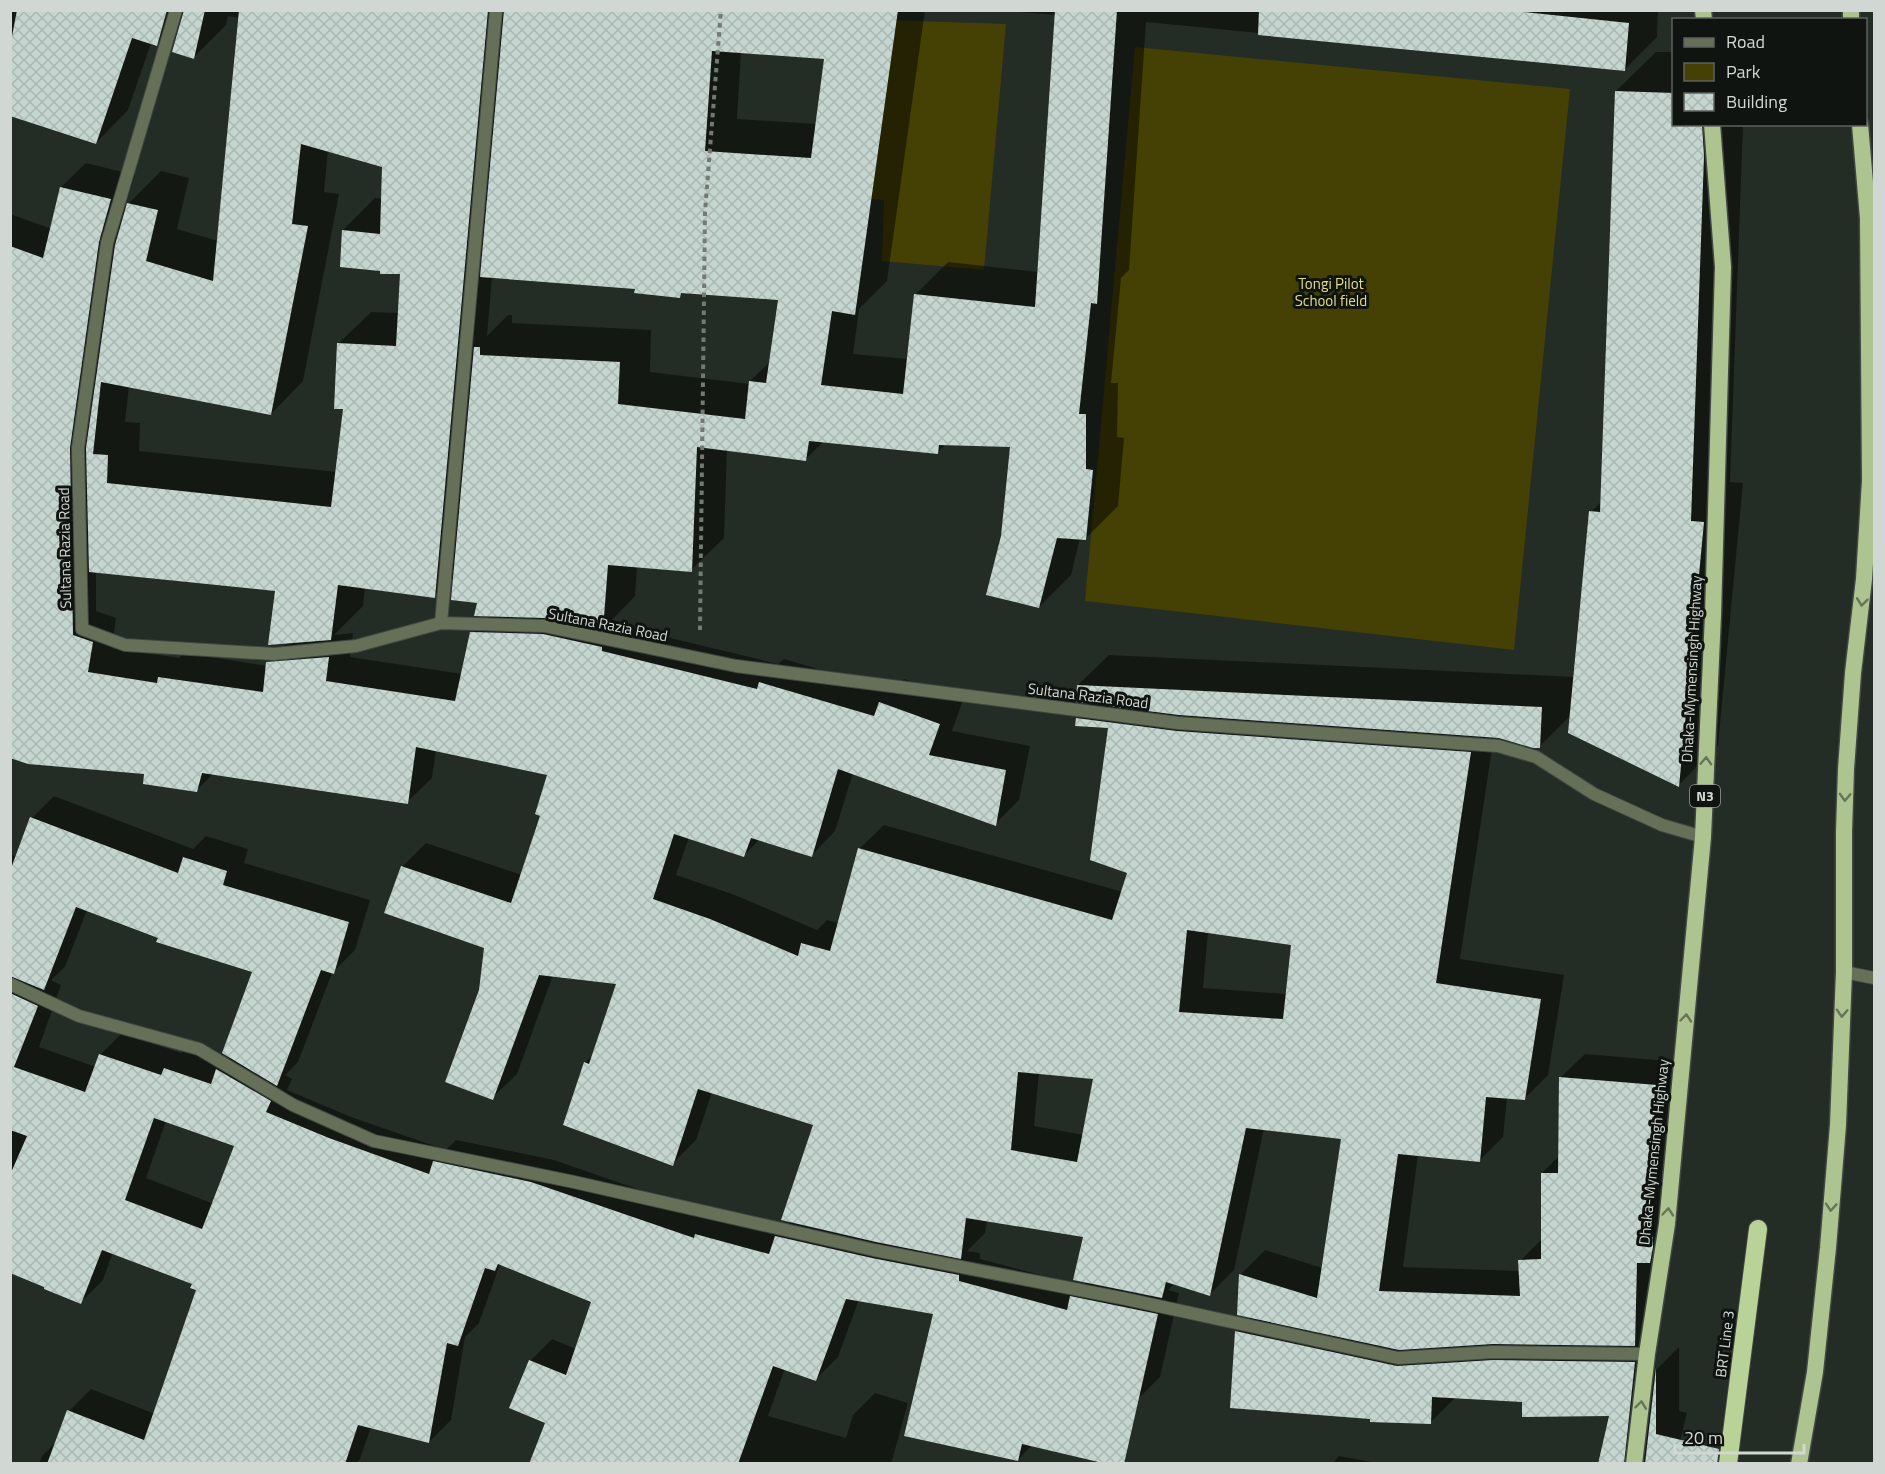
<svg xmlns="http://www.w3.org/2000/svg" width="1885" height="1474" viewBox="0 0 1885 1474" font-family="'Titillium Web',sans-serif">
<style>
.green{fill:#454004}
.shadow{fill:#0007;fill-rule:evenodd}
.building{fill:url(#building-cross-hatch);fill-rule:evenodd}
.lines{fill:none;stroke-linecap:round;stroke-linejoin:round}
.service-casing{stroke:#404841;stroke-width:14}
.minor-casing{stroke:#404841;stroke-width:14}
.trunk-casing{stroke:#404841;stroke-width:19}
.motorway-casing{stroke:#404841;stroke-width:20}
.path{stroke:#727a73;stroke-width:4;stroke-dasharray:4.5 4.5;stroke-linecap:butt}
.service{stroke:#667059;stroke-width:12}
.minor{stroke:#667059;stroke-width:12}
.trunk{stroke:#aec490;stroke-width:16}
.motorway{stroke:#b9d298;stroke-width:18}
.oneway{stroke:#677557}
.labels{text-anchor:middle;stroke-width:6;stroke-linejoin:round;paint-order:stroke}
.shield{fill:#101411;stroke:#979c98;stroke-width:1.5}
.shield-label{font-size:14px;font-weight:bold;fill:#d1d7d2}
.park-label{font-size:15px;fill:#e5dd84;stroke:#101411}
.street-label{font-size:15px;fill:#d1d7d2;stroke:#101411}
</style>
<defs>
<pattern id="building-cross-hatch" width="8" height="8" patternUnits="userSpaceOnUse" patternTransform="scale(1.5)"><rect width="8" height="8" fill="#c5d5cf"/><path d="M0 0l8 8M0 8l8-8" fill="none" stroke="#aab7b2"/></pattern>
</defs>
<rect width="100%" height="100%" fill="#242d25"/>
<path class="green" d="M857 19 1006 24 984 270 882 261 884 200 843 196Z
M1135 47 1570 89 1514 650 1085 601Z"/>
<path class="shadow" d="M10 10H925L887 281 859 309 853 354 908 359 915 295 948 262 1038 272 1056 15 995 10H1658L1657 37 1625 69 1146 22 1129 270 1121 278 1111 383H1118L1117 437 1124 438 1118 506 1086 538H1080L1071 575 1039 607 1002 537 1011 445 947 443 938 452 824 441 806 459 727 449 724 538 691 570 637 566 635 596 612 620 626 623 625 627 778 664 784 659 893 691 904 679 963 700 952 731 1030 746 1019 800 995 824 853 773 835 831 811 856 760 839 744 855 689 837 676 875 735 895 817 930 827 920 839 923 859 849 884 825 1123 892 1129 872 1110 726 1077 719 1093 702 1078 685 1109 655 1575 677 1591 512 1602 501 1616 91 1656 52H1674V124H1743L1730 482 1743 483 1718 745 1679 785 1571 715 1540 746 1494 736 1460 959 1564 975 1548 1075 1524 1099 1507 1097 1503 1137 1479 1161 1418 1155 1403 1267 1520 1271V1261L1543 1238 1542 1173 1559 1156 1560 1078 1585 1054 1680 1062 1676 1158V1222L1674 1237 1660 1251 1659 1320 1640 1339H1658L1655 1371 1679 1347V1411L1687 1413 1674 1464H1600L1611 1415 1523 1400 1454 1397V1399L1430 1423 1371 1417 1237 1332 1252 1316 1238 1313 1241 1274 1265 1250 1322 1268 1343 1137 1264 1128 1234 1270 1210 1294 1175 1283 1168 1290 1179 1293 1160 1377 1138 1399 1032 1445 1018 1460 934 1313 859 1299 838 1357 816 1379 785 1368 768 1416 846 1438 853 1415 875 1393 908 1403 891 1464H542L547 1423 530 1361 552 1339 576 1349 593 1301 500 1264 479 1323 465 1337 451 1420 429 1442 371 1427 360 1459 355 1464H39L42 1456 58 1440 69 1411 91 1389 155 1414 198 1289 193 1283 113 1252 103 1280 81 1302 10 1271V854L17 857 32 818 54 796 193 849 206 836 248 849 244 863 370 900 355 950 332 973 298 1062 285 1075 292 1079 287 1090 351 1117 446 1150 456 1140 554 1160 715 1216 784 1230 792 1221 815 1124 712 1092 696 1140 672 1164 585 1063 594 1054 618 982 553 975 517 1074 492 1098 481 990 486 947 402 867 426 843 522 875 542 815 549 774 436 749 432 778 407 802 214 773 197 790 146 773 10 756V214L52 229 61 187 86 163 135 175 125 207 161 171 189 178 177 229 218 241 240 18 228 16 226 25 194 57 184 17 156 45 151 43 128 110 96 143 10 91ZM741 52 826 58 817 124 737 119ZM328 150 383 166 382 199 375 198 343 230 381 270 402 273 400 313 371 312 338 344 344 408 337 472 139 451 140 423 125 422 129 386 271 414 303 381 339 194 324 192ZM492 277 636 288 680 296 684 291 779 298 770 362 750 381V384L650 372 651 330 512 323V315H508L487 336ZM96 571 276 590 288 642 268 662 267 666 184 653 179 658 112 648 116 618 96 611ZM455 576 490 615 472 633 462 674 350 657 353 633 334 635 363 606 365 587 434 596ZM87 910 254 971 231 1057 227 1061 187 1047 181 1053 122 1033 100 1055 96 1067 39 1047 61 985 51 980 65 967ZM1208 931 1293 944 1287 994 1203 988ZM1039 1072 1095 1077 1084 1135 1034 1126ZM166 1121 236 1146 214 1204 146 1178ZM987 1220 1085 1236 1087 1282 1082 1286 980 1259V1253L967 1251 985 1233Z
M1339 1456 1382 1464H1332Z"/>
<path class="building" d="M17 10H167L157 46 132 38 96 144 10 116V47Z
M184 10H205L194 59 172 52Z
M239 10H488L435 598 338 585 331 640 268 645 275 591 89 572 86 448 115 245 127 203 158 210 146 261 213 281ZM301 144 382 167 380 234 342 230 340 267 380 271V274H400L396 346 337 343 334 409H343L331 507 107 483 108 455 93 454 101 382 271 415 308 226 292 224Z
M504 10H898L855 315 832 311 821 385 903 394 914 294 1035 307 1055 10H1117L1097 304 1091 303 1079 414H1086V469L1093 470 1086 540 1057 538 1039 608 986 595 1001 536 1010 447 939 445 938 454 809 441 806 461 697 447 692 572 608 565 603 630 544 618 474 616 477 603 451 600 474 347H480V355L620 362 618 404 745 419 749 381 766 383 778 300 681 293 680 298 634 293 635 289 480 277ZM712 51 824 59 811 158 705 151Z
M1259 10H1504L1629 23 1625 71 1258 35Z
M1615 91 1674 93V124H1702L1704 156 1691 521 1704 522 1679 787 1568 733 1589 511 1600 512Z
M60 187 111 199 99 242 70 448 73 635 93 642 88 672 157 683 158 677 263 692 266 662 329 657 326 681 455 701 470 632 543 634 602 647V651L757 689 759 682 874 716 879 702 940 724 929 755 1006 770 996 826 838 769 812 857 751 838 744 857 674 834 653 899 710 919 798 956 801 943 830 951 858 848 1112 920 1127 873 1090 860 1108 728 1075 726 1076 718 1177 731 1471 752 1436 983 1541 999 1525 1100 1486 1097 1480 1162 1398 1154 1379 1291 1520 1296 1518 1260 1541 1259V1173H1558L1559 1077 1657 1085 1649 1181H1653V1247L1650 1263H1637L1635 1346 1493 1344 1399 1350 1237 1315 1239 1274 1317 1298 1341 1139 1246 1128 1210 1296 1166 1282 1162 1298 1073 1280 1083 1237 966 1218 961 1259 876 1242 781 1220 813 1125 698 1089 673 1166 563 1125 584 1062 589 1064 616 984 539 975 493 1100 445 1082 479 990 484 948 384 913 401 866 511 903 540 816 535 814 547 775 416 747 408 804 202 773 197 792 143 784 144 774 28 764 10 758V246L43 258ZM1187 930 1291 945 1283 1019 1179 1012ZM1018 1072 1093 1079 1077 1162 1011 1150Z
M1077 685 1542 707 1540 748H1533L1499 738 1179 715 1076 702Z
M30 817 178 873 183 857 227 871 223 885 349 922 334 974 321 970 277 1086 222 1053 252 972 156 942 158 938 76 907 44 990 10 976V871Z
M10 993 38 1006 14 1067 85 1092 99 1054 161 1075 164 1068 211 1084 216 1069 271 1101 266 1112 329 1138 429 1174 433 1161 531 1182 694 1238 695 1234 769 1254 775 1236 872 1258 959 1275V1281L1067 1310 1070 1296 1158 1314 1124 1464H1107L1022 1444 1018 1461 904 1436 933 1314 846 1299 816 1381 773 1366 738 1464H529L545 1423 509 1408 529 1360 566 1375 591 1302 498 1264 495 1271 485 1268 458 1346 447 1343 429 1443 358 1425 345 1464H47L67 1410 144 1440 196 1290 190 1288 192 1284 102 1250 81 1304 44 1289V1287L10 1273V1175L27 1136 10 1130ZM154 1118 234 1146 202 1229 125 1200Z
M1235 1331 1397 1366 1493 1360 1635 1362 1624 1464H1598L1609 1416 1522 1417V1402L1432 1397 1431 1424 1370 1422V1419L1230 1408Z
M1656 1368V1434L1719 1449 1717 1464H1645Z"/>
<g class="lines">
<defs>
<path id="service" d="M441 623 496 10"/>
<path id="minor" d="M176 10 107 243 78 448 82 629 125 645 274 654 356 646 441 623 544 626 736 666 1178 723 1498 746 1536 757 1594 794 1662 825 1703 837
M1844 972 1874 978
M10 984 79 1016 199 1049 293 1105 374 1141 574 1182 874 1250 1126 1299 1398 1358 1493 1352 1647 1354"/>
<path id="trunk" d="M1703 10 1704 20
M1851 10V20
M1634 1464 1647 1354 1667 1224 1703 837 1713 615 1723 267 1712 124
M1799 1464 1815 1372 1828 1248 1838 1125 1844 972V832L1846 769 1853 673 1864 579 1870 481 1868 218 1860 124"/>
<path id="motorway" d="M1728 1464 1758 1229"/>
</defs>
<use href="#service" class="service-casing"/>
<use href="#minor" class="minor-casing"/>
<use href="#trunk" class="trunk-casing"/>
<use href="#motorway" class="motorway-casing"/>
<path class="path" d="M700 630 705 212 721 10"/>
<use href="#service" class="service"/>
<use href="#minor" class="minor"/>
<use href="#trunk" class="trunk"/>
<use href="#motorway" class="motorway"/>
</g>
<defs><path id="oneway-chevron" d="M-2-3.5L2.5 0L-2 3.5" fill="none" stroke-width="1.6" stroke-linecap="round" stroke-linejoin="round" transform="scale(1.5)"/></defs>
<g class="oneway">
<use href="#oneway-chevron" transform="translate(1862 602) rotate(97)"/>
<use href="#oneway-chevron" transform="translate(1706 761) rotate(-87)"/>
<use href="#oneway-chevron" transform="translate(1845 797) rotate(92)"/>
<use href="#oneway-chevron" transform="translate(1842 1013) rotate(92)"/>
<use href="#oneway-chevron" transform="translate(1686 1018) rotate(-85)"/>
<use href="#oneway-chevron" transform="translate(1831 1207) rotate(94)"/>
<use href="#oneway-chevron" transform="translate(1668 1212) rotate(-85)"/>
<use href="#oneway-chevron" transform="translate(1641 1405) rotate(-83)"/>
</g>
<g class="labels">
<rect class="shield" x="1690" y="785" width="30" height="22" rx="4.5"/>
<g class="shield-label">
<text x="1705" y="801">N3</text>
</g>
<g class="park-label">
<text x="1331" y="289">Tongi Pilot<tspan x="1331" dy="17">School field</tspan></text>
</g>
<g class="street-label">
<text transform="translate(65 548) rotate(-91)" y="5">Sultana Razia Road</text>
<text transform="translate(608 625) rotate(11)" y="5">Sultana Razia Road</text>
<text transform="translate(1692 669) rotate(-87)" y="5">Dhaka-Mymensingh Highway</text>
<text transform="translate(1088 696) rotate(7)" y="5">Sultana Razia Road</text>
<text transform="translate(1654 1152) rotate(-84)" y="5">Dhaka-Mymensingh Highway</text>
<text transform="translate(1725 1344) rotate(-83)" y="5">BRT Line 3</text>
</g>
</g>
<rect width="1885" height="1474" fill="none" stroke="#d1d7d2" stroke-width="24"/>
<rect x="1672" y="18" width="195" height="108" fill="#101411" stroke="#5d625e" stroke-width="1.5"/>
<rect x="1684" y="38" width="30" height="9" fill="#667059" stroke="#5d625e" stroke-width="1.5"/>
<text x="1726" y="48" font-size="18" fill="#d1d7d2">Road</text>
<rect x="1684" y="63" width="30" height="18" fill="#454004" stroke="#5d625e" stroke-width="1.5"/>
<text x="1726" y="78" font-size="18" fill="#d1d7d2">Park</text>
<rect x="1684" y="93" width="30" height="18" fill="url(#building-cross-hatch)" stroke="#5d625e" stroke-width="1.5"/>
<text x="1726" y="108" font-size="18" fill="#d1d7d2">Building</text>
<path d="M1675 1444v9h129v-9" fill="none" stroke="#d1d7d2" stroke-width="3"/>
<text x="1684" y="1444" font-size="18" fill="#d1d7d2" stroke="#101411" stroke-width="4.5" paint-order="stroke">20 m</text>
</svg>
